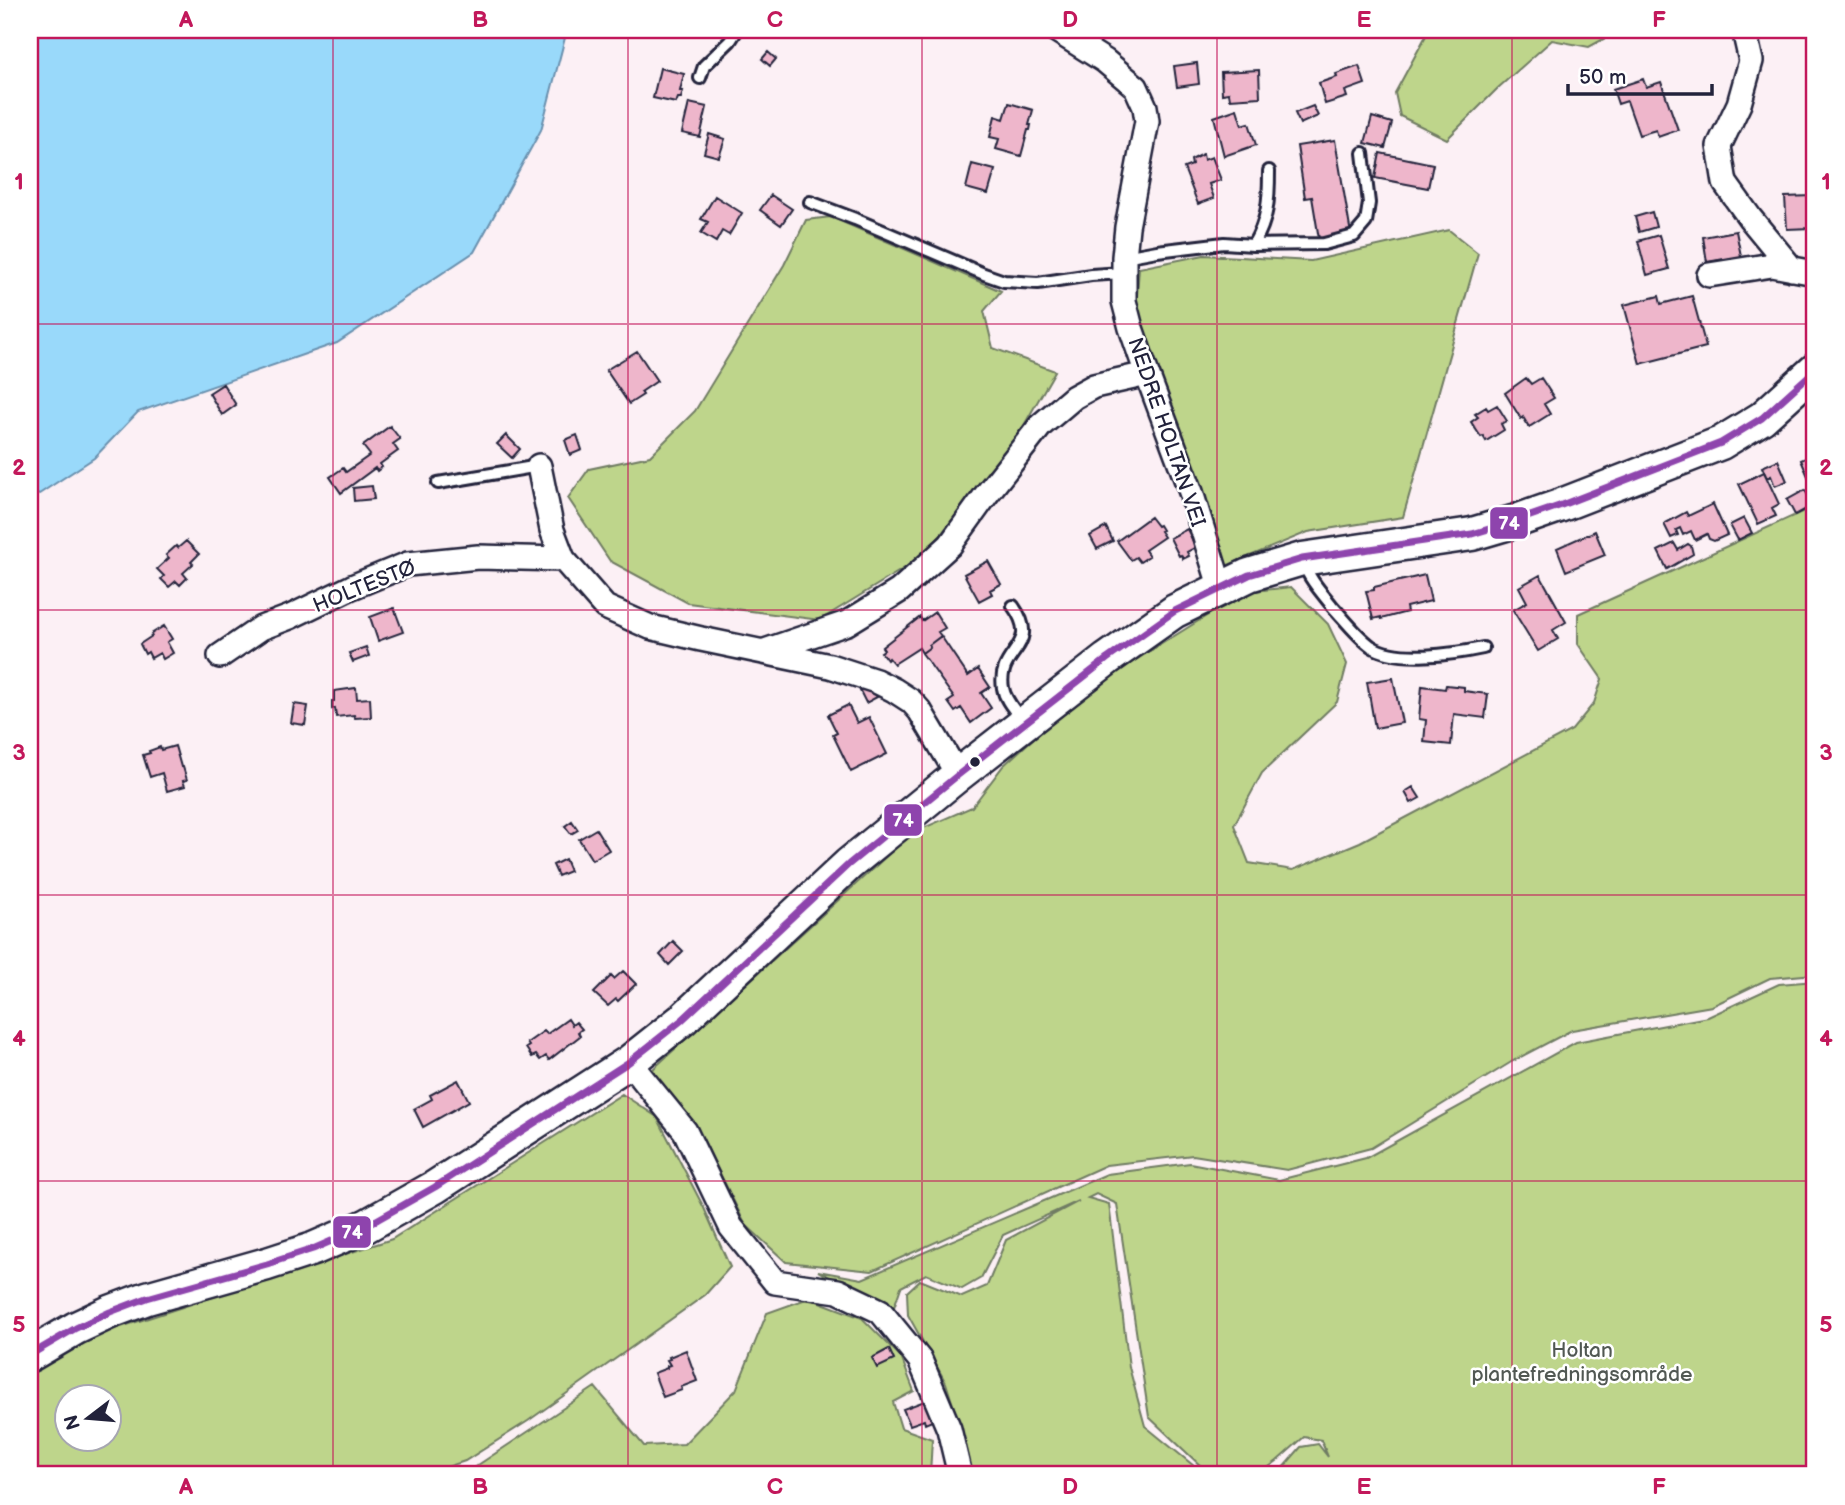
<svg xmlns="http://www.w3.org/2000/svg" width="1845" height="1505" viewBox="0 0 1845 1505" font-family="'Balsamiq Sans',sans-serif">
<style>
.green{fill:#bed58b;stroke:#707c63;stroke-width:2;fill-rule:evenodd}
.water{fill:#99d9fa;stroke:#6990ae;stroke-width:2}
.building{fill:#eeb6cb;stroke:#22223b;stroke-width:2}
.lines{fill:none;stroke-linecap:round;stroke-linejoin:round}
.service-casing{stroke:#22223b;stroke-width:16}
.minor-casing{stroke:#22223b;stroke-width:28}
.secondary-casing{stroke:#22223b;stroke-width:37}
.service{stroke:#fff;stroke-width:10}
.minor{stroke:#fff;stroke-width:23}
.secondary{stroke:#fff;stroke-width:32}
.bus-1-casing{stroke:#fff;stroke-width:12}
.bus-1{stroke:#8e44ad;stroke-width:7}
.grid{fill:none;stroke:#c2185b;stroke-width:2;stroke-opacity:0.55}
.bus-dot{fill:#22223b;stroke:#fff;stroke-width:2.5}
.labels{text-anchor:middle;stroke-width:5;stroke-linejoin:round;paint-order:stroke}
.street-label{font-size:21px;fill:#22223b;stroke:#fff}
.park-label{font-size:21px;fill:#515853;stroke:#fff}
.line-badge{stroke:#fff;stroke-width:2.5}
.badge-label{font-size:19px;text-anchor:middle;font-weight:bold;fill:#fff}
.neatline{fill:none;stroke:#c2185b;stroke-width:2.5}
.grid-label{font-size:23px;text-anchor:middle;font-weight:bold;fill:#c2185b}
</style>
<rect width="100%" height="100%" fill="#fcf0f5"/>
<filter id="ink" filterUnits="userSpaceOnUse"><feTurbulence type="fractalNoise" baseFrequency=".0143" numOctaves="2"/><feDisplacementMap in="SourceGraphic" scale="14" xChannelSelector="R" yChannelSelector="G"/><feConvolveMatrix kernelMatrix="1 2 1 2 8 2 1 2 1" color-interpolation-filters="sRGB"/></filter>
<g filter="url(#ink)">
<path class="green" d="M1429 30H1620L1589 47 1552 40 1498 88 1447 139 1400 116 1395 93Z
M831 217 1001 291 984 311 993 348 1055 371 1019 434 924 556 820 620 688 603 610 561 568 498 589 469 650 456 695 411 784 265 806 220Z
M1449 230 1478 253 1403 517 1308 532 1221 568 1136 309 1139 268 1204 255 1311 261Z
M1815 506V974L1770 978 1712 1006 1572 1030 1513 1061 1371 1148 1287 1170 1193 1155 1106 1165 872 1271 786 1262 745 1224 704 1141 663 1090 653 1069 912 833 972 807 1003 766 1086 691 1245 592 1291 587 1328 624 1347 664 1337 702 1262 773 1234 825 1249 863 1293 870 1360 842 1572 730 1594 703 1602 679 1578 644V614Z
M1815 981V1475H1273L1282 1469 1301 1447 1318 1444 1328 1457 1321 1440 1304 1437 1277 1461 1258 1475H1224L1204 1469 1149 1417 1117 1204 1096 1194 1088 1198 1109 1204 1129 1367 1145 1426 1205 1475H971L965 1443 946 1383 908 1315 907 1292 920 1280 962 1297 987 1286 1006 1240 1079 1201 1003 1235 981 1278 962 1289 926 1274 901 1287 893 1310 818 1271 862 1279 1107 1174 1190 1163 1279 1180 1366 1158 1576 1042 1708 1017 1779 984Z
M622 1094 657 1117 704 1208 730 1267 705 1295 528 1421 465 1461 423 1475H30V1374L93 1336 392 1239ZM66 1396H108V1438H66Z
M809 1298 862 1318 901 1357 914 1391 893 1402 901 1428 932 1439 930 1475H463L595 1387 644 1446 684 1444 736 1390 767 1313Z"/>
<path class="water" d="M30 30H567L541 130 474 252 337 343 138 412 94 458 30 500Z"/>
<path class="building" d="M768 52 776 59 770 66 762 59Z
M1197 63 1199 84 1177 87 1174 66Z
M1359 66 1365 84 1345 91 1347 97 1325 104 1319 83 1337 77 1336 74Z
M660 68 684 74 680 91H683L681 98H678L676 103 653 98Z
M1259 70 1260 97 1230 99 1229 93 1222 94 1221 72Z
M1643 79 1646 87 1661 82 1678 130 1658 137 1656 130 1639 135 1627 101 1618 104 1613 89Z
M689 103 707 107 700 137 682 133Z
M1009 103 1033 110 1029 125H1031L1030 130H1028L1021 156 996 149 999 139 990 137 995 116 1004 119Z
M1313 106 1318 116 1300 124 1295 113Z
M1237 109 1242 125 1249 123 1256 145 1224 156 1214 117Z
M1372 117 1392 123 1385 148 1365 143Z
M709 134 725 139 719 157 704 153Z
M1335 140 1351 234 1319 239 1312 197 1305 198 1297 146Z
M1380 153 1433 164 1428 188 1375 178Z
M1203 154 1204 160 1212 157 1221 180 1209 184 1214 198 1198 204 1184 168 1192 165 1191 160Z
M972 164 995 170 988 194 966 188Z
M771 195 792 209 781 225 760 210Z
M715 196 742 213 729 235 722 231 716 242 701 233 708 222 701 219Z
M1811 196V203H1815V222H1810L1811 228 1787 229 1785 197Z
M1652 212 1656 227 1639 232 1635 217Z
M1736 231 1741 256 1707 262 1703 237Z
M1659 235 1669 269 1647 275 1638 241Z
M1659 296 1661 304 1692 296 1706 347 1640 364 1624 305Z
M637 351 657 381 641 392 643 395 629 404 606 370Z
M1526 378 1531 384 1541 378 1554 398 1544 404 1550 414 1529 427 1523 417 1521 419 1505 393Z
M223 384 236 405 222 415 209 393Z
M1497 405 1507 421 1501 424 1504 430 1486 441 1483 436 1481 437 1471 422 1478 417 1475 414 1486 407 1488 410Z
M390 426 400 439 393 444 398 451 380 464 382 467 377 471 375 468 341 493 330 477 343 468 346 472 370 455 363 446Z
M506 435 520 449 512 458 497 444Z
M577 435 582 450 570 455 565 440Z
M1815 454V479L1810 481 1801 460Z
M1778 460 1787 481 1775 486 1771 476 1767 478 1762 467Z
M1764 472 1779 504 1772 508 1776 516 1758 524 1739 484Z
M372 486 374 499 354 501 353 488Z
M1805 490 1813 505 1795 515 1787 500Z
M1713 504 1727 535 1714 541 1709 539 1707 534 1695 540 1691 531 1683 535 1680 528 1676 530 1678 535 1671 538 1664 524 1686 512 1688 516Z
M1150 517 1157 526 1159 525 1162 530 1160 531 1164 537 1145 550 1149 556 1140 562 1136 557 1131 560 1117 541Z
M1744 518 1752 533 1738 540 1730 525Z
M1106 527 1113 541 1097 549 1090 536Z
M1187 529 1196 547 1187 552 1189 556 1183 559 1181 555 1179 556 1170 538Z
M1595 531 1605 555 1566 571 1557 548Z
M186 541 199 554 191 562 193 564 183 573 187 578 180 585 176 581 169 587 161 579 164 576 157 569 169 558 166 555 176 546 178 548Z
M1674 543 1678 550 1688 544 1691 546 1693 554 1667 569 1658 551Z
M988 561 1001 584 990 590 992 594 979 601 964 574Z
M1425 575 1431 601 1406 607 1407 612 1381 619V617L1373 619 1366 591 1374 590V587Z
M1540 575 1566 622 1553 630 1558 639 1538 651 1513 610 1527 602 1519 587Z
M394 608 403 632 378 641 370 617Z
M935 612 945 628 938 632 941 636 929 645 930 647 922 653 919 648 894 664 889 658 887 660 881 652 884 650 882 647 920 617 922 621Z
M164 626 172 639 167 642 173 653 163 659 160 653 151 658 148 652 145 654 140 644 152 636 151 634Z
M941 636 968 676 978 669 990 687 981 693 991 708 971 723 961 708 955 712 948 702 954 698 922 653 930 647 929 645Z
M366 647 369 656 353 662 349 653Z
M1393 678 1402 723 1375 728 1367 682Z
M871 683 877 697 866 703 859 689Z
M1446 685 1464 687V691L1488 694 1485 718 1454 714 1451 745 1424 742 1426 720 1419 719 1422 686 1445 689Z
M356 688 357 699 370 698 371 717 355 718 354 715 336 717 335 708 332 709V701H334V691Z
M294 704 308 706 305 725 291 723Z
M848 705 857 723 869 717 887 754 851 772 833 735 837 733 828 715Z
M175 746 181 767H183L187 780 183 781 185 786 167 791 162 773 150 777 143 755 150 753 149 751 160 747 161 750Z
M1413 787 1420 798 1411 803 1405 792Z
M572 821 578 830 571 834 565 826Z
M596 829 609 850 592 860 579 839Z
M565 859 570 871 558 876 553 865Z
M673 941 683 951 669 965 660 955Z
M623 971 636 984 618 1001 616 999 608 1006 594 993 611 976 614 979Z
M568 1019 572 1025 576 1022 582 1029 578 1032 580 1036 549 1060 546 1056 540 1060 536 1055 532 1057 526 1048 529 1046 527 1043 544 1031 547 1034Z
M458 1080 469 1101 423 1127 414 1109 432 1099 430 1095Z
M889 1349 894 1360 877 1368 872 1358Z
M686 1350 697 1381 681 1387 682 1390 663 1397 654 1373 667 1368V1366L670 1365 667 1360 670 1359 669 1357Z
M930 1399 937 1419 925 1424 924 1420 910 1425 903 1409Z"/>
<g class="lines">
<defs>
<path id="service" d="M700 78 704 66 730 41 737 30
M810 202 855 219 984 274 1004 281 1038 283 1091 275 1123 273
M1253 245C1268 220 1269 200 1269 171
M1124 257 1157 251 1224 243 1253 245 1324 244 1354 236 1366 222 1369 203 1363 153
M438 483 539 466
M1303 562C1309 579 1322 593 1333 607 1345 620 1357 636 1371 646 1396 663 1455 654 1483 648
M1013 606C1043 648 996 650 1003 688 1005 701 1016 711 1023 722"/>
<path id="minor" d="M1056 30 1105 61 1136 87 1145 107 1147 121 1127 227 1124 257V301L1131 328 1147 374 1191 492 1221 589
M1744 30 1751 61 1739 104 1719 146 1725 183 1750 218 1792 269
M1709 275 1772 265 1815 273
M539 466 552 530 563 559 605 607 650 627 701 639 830 666 876 681 894 690 911 701 920 711 958 775
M765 651 847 623 899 591 950 545 986 495 1041 425 1074 397 1094 386 1147 374
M220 656 261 628 290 617 352 587 408 564 478 557 563 559
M629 1062 685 1131 731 1227 775 1282 838 1291 880 1311 920 1360 949 1429 960 1475"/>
<path id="secondary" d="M30 1355 76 1328 110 1312 147 1298 267 1264 313 1249 366 1226 435 1187 629 1062 682 1020 849 864 958 775 1107 659 1175 611 1249 575 1302 559 1472 534 1516 521 1559 506 1721 443 1762 418 1815 370"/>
</defs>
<use href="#service" class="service-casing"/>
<use href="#minor" class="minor-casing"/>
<use href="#secondary" class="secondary-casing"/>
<use href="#service" class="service"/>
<use href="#minor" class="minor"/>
<use href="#secondary" class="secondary"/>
<defs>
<path id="bus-1" d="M30 1355 76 1328 110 1312 147 1298 267 1264 313 1249 366 1226 435 1187 629 1062 682 1020 849 864 958 775 1107 659 1175 611 1249 575 1302 559 1472 534 1516 521 1559 506 1721 443 1762 418 1815 370"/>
</defs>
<use href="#bus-1" class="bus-1-casing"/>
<use href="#bus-1" class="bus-1"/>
</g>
</g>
<path class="grid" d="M333 30V1475M628 30V1475M922 30V1475M1217 30V1475M1512 30V1475M30 324H1815M30 610H1815M30 895H1815M30 1181H1815"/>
<circle class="bus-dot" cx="975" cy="762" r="6"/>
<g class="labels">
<g class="street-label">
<text transform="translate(1167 432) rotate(71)" y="7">NEDRE HOLTAN VEI</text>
<text transform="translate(364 586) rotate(-22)" y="7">HOLTESTØ</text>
</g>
<g class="park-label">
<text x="1582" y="1357">Holtan<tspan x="1582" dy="24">plantefredningsområde</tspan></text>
</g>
</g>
<g class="line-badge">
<rect x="1489" y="506" width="40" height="34" rx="7" fill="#8e44ad"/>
<rect x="883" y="803" width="40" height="34" rx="7" fill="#8e44ad"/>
<rect x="332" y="1215" width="40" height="34" rx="7" fill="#8e44ad"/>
</g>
<g class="badge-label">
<text x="1509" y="530">74</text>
<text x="903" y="827">74</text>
<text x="352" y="1239">74</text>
</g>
<rect width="1845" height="1505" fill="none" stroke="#fff" stroke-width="77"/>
<g transform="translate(88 1418) rotate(254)"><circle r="33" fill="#ffffff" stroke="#a7a7b1" stroke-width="2"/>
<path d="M0-5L12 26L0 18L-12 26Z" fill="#22223b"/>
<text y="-10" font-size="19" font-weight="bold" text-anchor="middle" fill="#22223b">N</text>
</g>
<path d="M1568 84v10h144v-10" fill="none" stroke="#22223b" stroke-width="3.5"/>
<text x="1579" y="84" font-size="21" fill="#22223b" stroke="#ffffff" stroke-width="5" paint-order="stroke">50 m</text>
<rect x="38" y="38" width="1768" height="1428" class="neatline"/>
<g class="grid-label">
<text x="186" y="27">A</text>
<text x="480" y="27">B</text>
<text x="775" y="27">C</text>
<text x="1070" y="27">D</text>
<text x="1364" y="27">E</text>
<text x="1659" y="27">F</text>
<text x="19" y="189">1</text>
<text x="1826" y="189">1</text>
<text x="19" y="475">2</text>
<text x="1826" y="475">2</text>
<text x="19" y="760">3</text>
<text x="1826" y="760">3</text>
<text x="19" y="1046">4</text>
<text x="1826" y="1046">4</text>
<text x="19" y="1332">5</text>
<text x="1826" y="1332">5</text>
<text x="186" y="1494">A</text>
<text x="480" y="1494">B</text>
<text x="775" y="1494">C</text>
<text x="1070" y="1494">D</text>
<text x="1364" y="1494">E</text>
<text x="1659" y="1494">F</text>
</g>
</svg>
